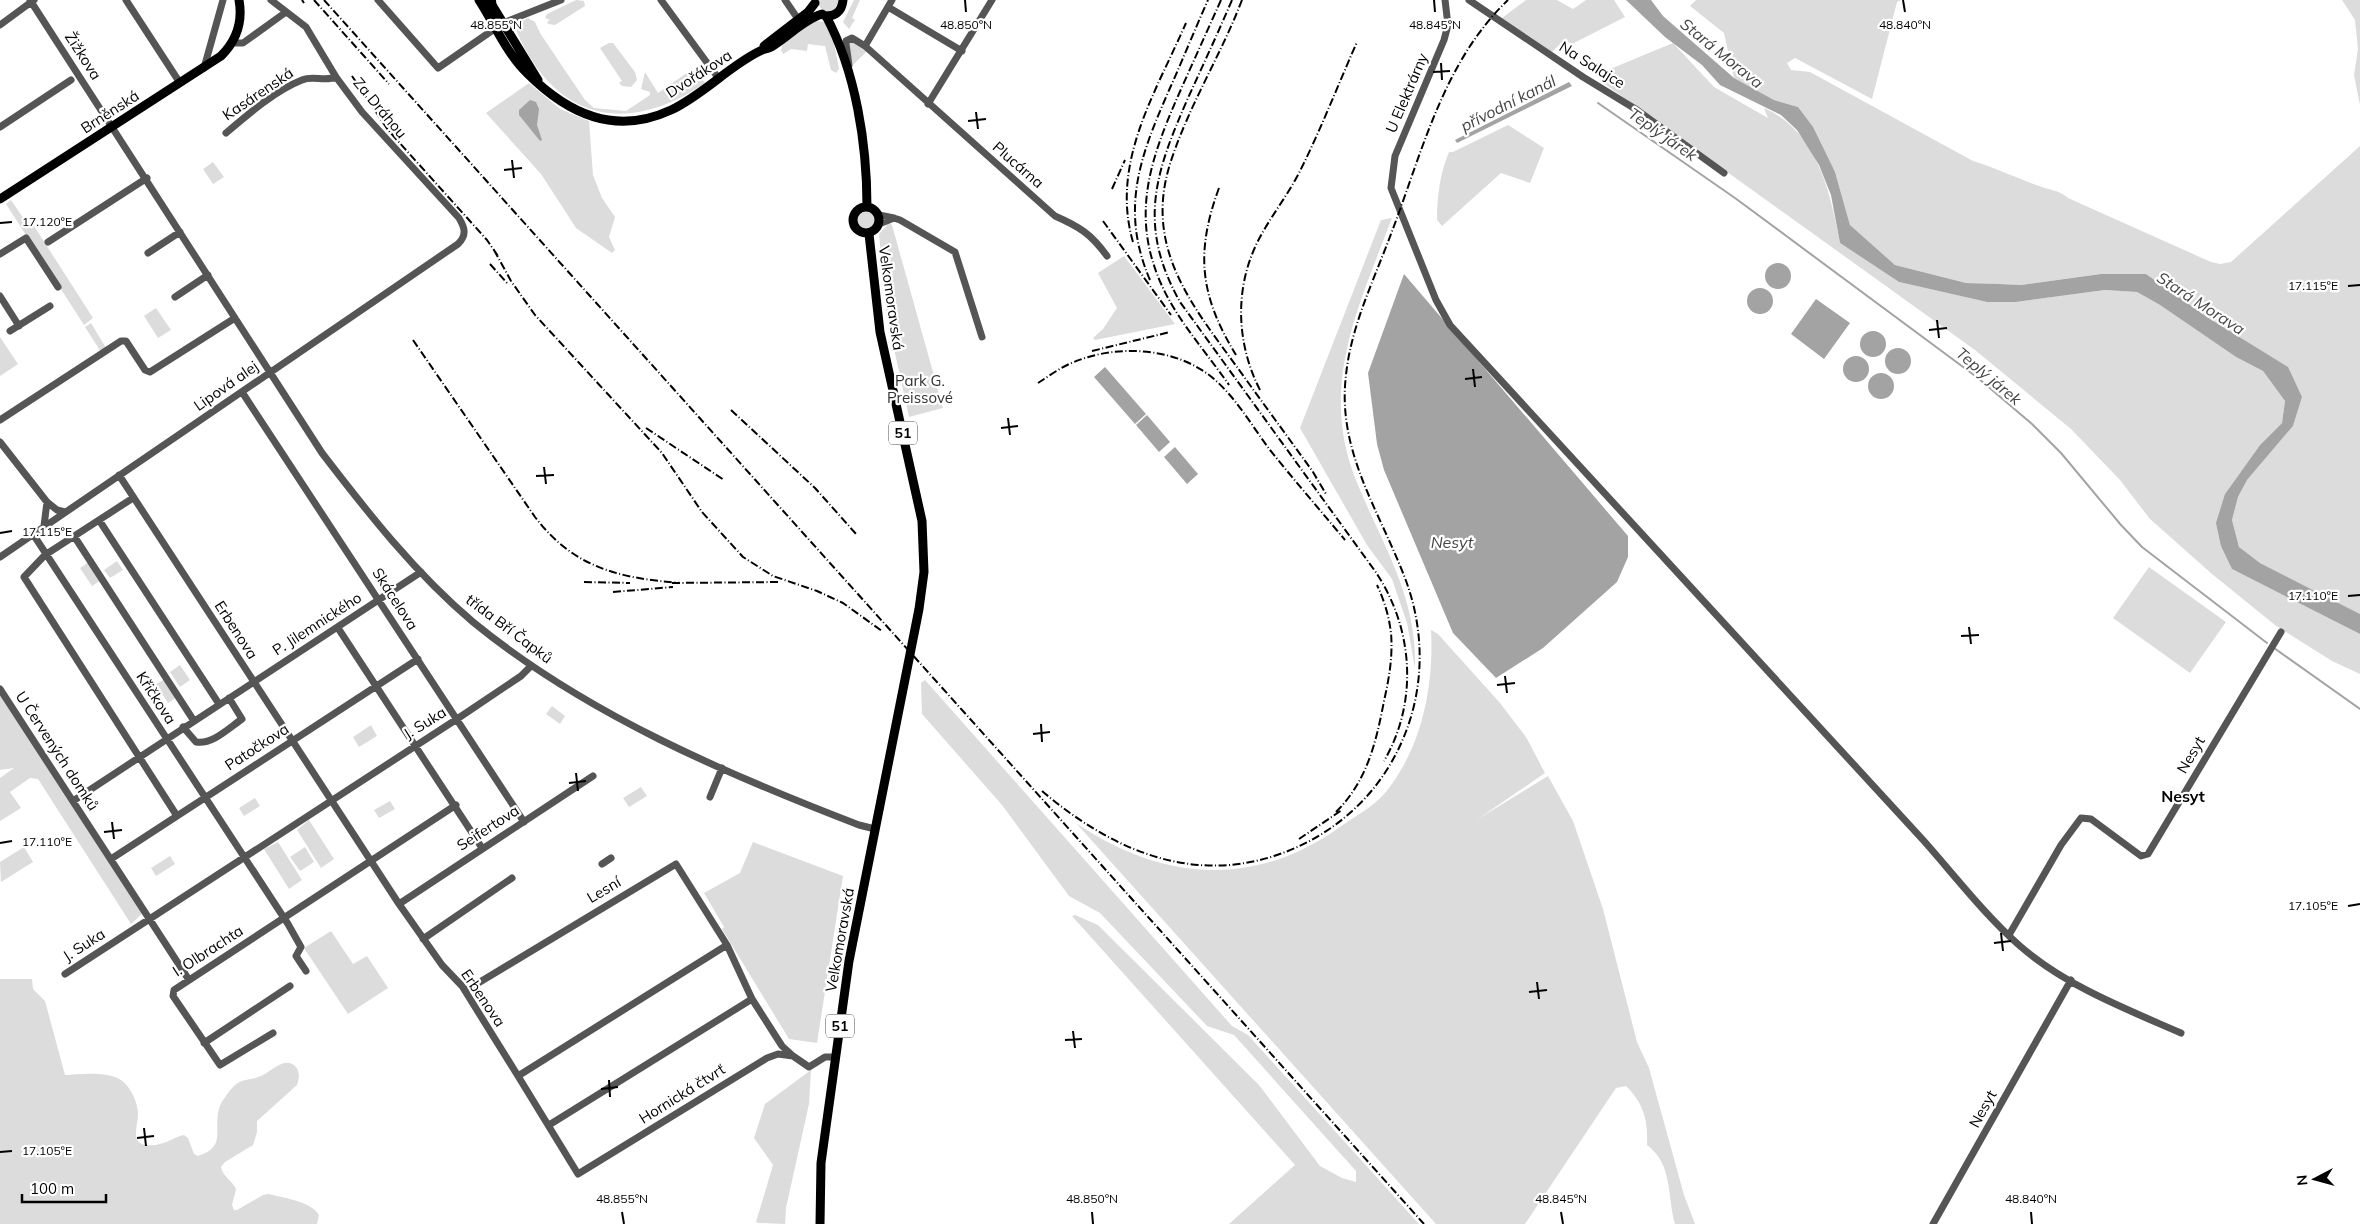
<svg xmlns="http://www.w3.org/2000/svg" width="2360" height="1224" viewBox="0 0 2360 1224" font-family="Mulish,sans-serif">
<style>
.green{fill:#dcdcdc}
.water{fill:#a3a3a3}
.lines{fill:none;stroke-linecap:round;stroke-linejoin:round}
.stream{stroke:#a3a3a3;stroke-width:2}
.minor{stroke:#555;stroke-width:7}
.major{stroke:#000;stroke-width:9}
.rail{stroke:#000;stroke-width:2;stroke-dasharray:8 2.5 1 2.5;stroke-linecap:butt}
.ticks{fill:none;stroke:#000;stroke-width:2}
.labels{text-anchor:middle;stroke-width:4.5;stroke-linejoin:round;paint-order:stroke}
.shield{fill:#fff;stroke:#4c4c4c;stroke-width:1}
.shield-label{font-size:14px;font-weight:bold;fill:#000}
.street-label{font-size:15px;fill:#000;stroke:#fff}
.park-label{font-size:15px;fill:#333;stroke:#fff}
.water-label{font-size:16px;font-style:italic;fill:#444;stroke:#fff}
.neighbourhood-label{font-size:16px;font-weight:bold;fill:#000;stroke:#fff}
.ticks-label{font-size:12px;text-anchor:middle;fill:#000;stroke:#fff;stroke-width:4.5;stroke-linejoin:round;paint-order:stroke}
</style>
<rect width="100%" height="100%" fill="#fff"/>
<path class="green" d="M576 0 584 1 585 6 555 25 548 24 547 22 550 20 545 18 547 14Z
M819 0H838L839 3 832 12 824 11 819 6Z
M854 0H860L852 18 855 20 849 29 843 22Z
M1526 0H1557L1573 9 1586 0H1614L1625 17 1570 45 1566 38 1552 52 1502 18Z
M1696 0H1901L1897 2 1872 99 1795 58 1787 63 1791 70 1810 72 1973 161C1996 168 2017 178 2039 186 2051 191 2057 189 2068 198L2211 262 2220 264 2231 262 2360 146V614L2260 563 2239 547 2232 520 2238 497 2247 480 2293 426 2302 397 2210 319 2146 274H2101L2021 285 1999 284 1966 283 1895 265 1850 225 1835 172 1798 107 1774 100 1734 78 1724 33 1690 6Z
M2342 0H2360V105L2354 75 2358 49 2355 20Z
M528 18 535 22 540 33 585 100 594 108 626 111 650 95V92L641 89 645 72 658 93 691 70 697 72 705 83C626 137 554 120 516 30L517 24Z
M815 21 824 22 832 33 839 69 836 73 831 70 825 46 808 44 807 51 791 49 783 54 781 50 783 43Z
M852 41 867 51 853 65 848 42Z
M609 43H613L635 72 637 80 631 87 622 86 619 83 622 81 600 48Z
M1673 43 1714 87 1768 118 1764 108C1817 131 1830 191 1840 243L1899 282 1987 302H2016L2105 290 2137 292 2160 305 2236 357 2263 371 2285 401 2282 423 2260 445 2225 494 2232 569 2360 634V674L2332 661 2275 625 2212 574 2150 519 2120 480 2071 429 1975 350 1602 82 1598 74Z
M529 83 560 109 589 121 593 175 602 198 615 217 609 237 615 250 612 253 576 228 541 174 486 113Z
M1508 125 1544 148 1530 183 1501 173 1442 226 1437 220C1437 196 1440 173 1449 152H1453Z
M213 162 224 177 213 184 203 169Z
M11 200 30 228 34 226 93 318 84 325 6 204Z
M856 220a10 10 0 1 1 20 0a10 10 0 1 1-20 0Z
M1392 218C1358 308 1317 389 1358 485 1384 548 1417 597 1415 668L1407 623 1392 579 1367 545 1300 428 1381 220Z
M889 223 892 225 943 408 909 417 887 317 879 234Z
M1124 256 1175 324 1095 340 1093 338 1103 329 1117 308 1098 273Z
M156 308 171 330 158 338 144 316Z
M91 323 106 348 101 352 85 327Z
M0 337 18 364 0 376Z
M117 561 123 570 110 578 104 570Z
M89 562 101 580 92 586 80 568Z
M2149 567 2226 622 2190 673 2113 618Z
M1431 630 1438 634 1500 703 1526 737 1545 773 1478 819 1548 776 1573 821 1603 909 1637 1042 1649 1068 1684 1195 1695 1224H1675C1667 1196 1673 1164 1647 1145 1648 1120 1644 1104 1626 1086L1616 1088 1525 1224H1436L1076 823C1162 881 1253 889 1340 827 1355 816 1372 808 1385 793 1422 748 1434 686 1431 630Z
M180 665 190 680 180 687 170 672Z
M165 679 177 697 168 703 156 684Z
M925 680 1232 1026 1248 1035 1419 1224H1229L1295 1165 1072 916 1075 915 1098 925 1259 1085 1320 1166 1342 1178 1356 1182V1171L1234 1035 1207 1026 1100 913 1069 896 1002 805 922 714 921 683Z
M0 692 144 912 131 924 38 779 30 778 10 792 21 808 0 821V778L14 768 0 770Z
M552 706 565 716 560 724 546 714Z
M371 725 377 736 359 747 353 737Z
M641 787 647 796 629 807 623 798Z
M255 798 260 806 244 816 239 808Z
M390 801 395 809 379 818 374 810Z
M309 820 334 859 321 868 297 830Z
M278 842 302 880 289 889 264 849Z
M753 842 843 876 817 1043 789 1039 722 929 724 927 704 893 740 873Z
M24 847 33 862 1 882 0 862Z
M305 847 314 862 300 871 290 857Z
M170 856 175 864 156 876 151 868Z
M331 931 353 964 367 956 388 988 348 1014 304 948Z
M0 979H32L33 989 45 1001 65 1075C81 1074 107 1071 121 1080 131 1087 138 1103 138 1114 138 1128 127 1148 155 1145 166 1144 174 1137 184 1135L188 1138 194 1154 198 1156C227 1147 213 1130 219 1109 220 1103 229 1091 234 1086 240 1079 250 1080 258 1077 270 1074 284 1054 296 1067 300 1072 299 1080 297 1085L257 1121V1132L253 1145 225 1162 221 1167C223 1177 232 1180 236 1189L232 1205 234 1210H237L263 1195 269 1194C283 1198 311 1201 319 1215L317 1224H0Z
M811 1070 809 1104 786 1208 785 1224 759 1223 756 1222 773 1165 754 1138 765 1104Z"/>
<path class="water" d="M1626 0H1651L1663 16 1734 78 1774 100 1798 107 1813 127 1835 172 1850 225 1895 265 1966 283 1999 284 2021 285 2101 274H2146L2210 319 2288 367 2302 397 2293 426 2247 480 2238 497 2232 520 2239 547 2260 563 2360 614V634L2232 569 2221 546 2216 523 2225 494 2260 445 2282 423 2285 401 2263 371 2236 357 2160 305 2137 292 2105 290 2016 302H1987L1899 282 1840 243 1831 195 1819 165 1797 130 1781 115 1720 85 1702 65 1665 37Z
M1569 82 1572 86 1457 143 1455 140Z
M530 100 536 102 539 109 537 125 542 140 540 141 519 115V110Z
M1765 276a13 13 0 1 1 26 0a13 13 0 1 1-26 0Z
M1404 274 1628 536V557L1617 582 1543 648 1496 678 1453 633 1384 470 1377 444 1368 373Z
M1747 301a13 13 0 1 1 26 0a13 13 0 1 1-26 0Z
M1816 299 1850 323 1824 359 1791 334Z
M1860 344a13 13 0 1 1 26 0a13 13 0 1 1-26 0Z
M1885 361a13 13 0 1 1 26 0a13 13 0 1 1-26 0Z
M1843 369a13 13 0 1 1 26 0a13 13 0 1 1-26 0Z
M1105 367 1146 414 1135 424 1094 377Z
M1868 386a13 13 0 1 1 26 0a13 13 0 1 1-26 0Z
M1147 415 1170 442 1159 452 1136 425Z
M1175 447 1198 474 1187 484 1164 457Z"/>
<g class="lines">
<path class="stream" d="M1598 103 1735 198 1978 378 2032 424 2061 453 2121 525 2142 547 2267 643
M2274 648 2360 709"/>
<path class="minor" d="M30 0 322 453C368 513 415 573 473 622 584 713 726 774 859 825L875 829
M126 0 180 83
M378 0 438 68 503 23 561 0
M661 0 719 79
M785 0 798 19
M1445 0 1448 25 1444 40 1395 156 1391 188 1436 300 1450 325 1924 841C1955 876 1985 915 2020 946 2066 986 2126 1009 2181 1033
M1469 0 1583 77 1637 110 1724 173
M888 7 962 51
M0 25 34 0
M232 43H243L286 12
M865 46 892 0
M849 65 846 44V41L852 38 865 46 1055 216C1080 227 1091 234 1107 256
M204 68 223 0
M928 104 992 0
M0 127 71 80
M226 133C247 115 276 90 302 80 313 75 325 82 336 77
M879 215 894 218
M879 224 894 218 900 220 955 252 982 337
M48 242 147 178
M148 253 180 232
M0 254 26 238 58 287
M0 296 19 326
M175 297 208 275
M10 331 50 306
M242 392 524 822
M0 420 121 341H126L145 370 150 372 235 318
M0 442 47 502 57 510 65 512
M119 475 399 904 442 965 462 986 518 1076
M133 498 45 555 24 577 177 816
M99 520 219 704
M44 526 47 502
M33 534 288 924 301 947 296 956 306 971
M74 536 194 721
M0 557 458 244C467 235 465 228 459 218L362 112 336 77 306 27 271 0
M338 628 482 848
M0 689 189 980
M183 727 196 742C212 745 229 728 242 719L229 698
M710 797 722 768
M73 801 421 572
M111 859 418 659
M602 864 611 858
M399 904 593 776
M2009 935 2061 845 2081 818 2091 819 2141 856 2148 854 2281 632
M423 939 512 878
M727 945 752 999 782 1046 793 1056 778 1054 767 1058 578 1174 518 1076Z
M65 974 457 719 521 676 531 666
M465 991 676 864 727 945
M273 1033 220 1065 173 996 174 990 456 805
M204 1043 290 986
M793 1056 809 1067 825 1057H836
M549 1125 752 999
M1933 1224 2071 980"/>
<path class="major" d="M479 0C494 23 507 54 527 73 568 114 615 136 671 110 703 95 729 66 760 51 764 49 767 49 771 47 788 37 803 20 822 14
M489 0 538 80
M823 15C835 18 842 11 843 0
M826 16C856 72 867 144 867 207
M764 46 808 12 815 3
M0 199 221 56C237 40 243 22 239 0
M853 220a13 13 0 1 1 26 0a13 13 0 1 1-26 0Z
M820 1224 821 1163 849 961 919 609 924 572 922 521 880 332 869 234"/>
<path class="rail" d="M302 0 304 3
M314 0 389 84
M324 0 1424 1224
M1221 0C1208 29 1195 58 1182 87 1149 161 1127 221 1168 298 1185 329 1209 356 1229 385
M1232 0C1218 33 1203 65 1188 98 1155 173 1137 225 1180 302L1375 571C1413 627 1419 701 1384 761
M1242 0C1221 55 1188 107 1170 164 1144 247 1191 304 1237 367 1262 402 1288 437 1313 472L1326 494
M352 76 388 130 487 240 498 256
M1219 188C1195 253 1200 296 1236 355
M1112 189 1125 160
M1103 221 1171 315
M1133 242C1110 163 1156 92 1186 23
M494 250 511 281 535 315 662 453 702 512 743 557 773 576 817 591 843 603 882 631
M490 264 507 283
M1150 280C1119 208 1141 154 1170 88 1183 59 1195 29 1208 0
M413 340 535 517C574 568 619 578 680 583
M1092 351 1170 332
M1038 383C1049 376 1061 367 1074 362 1117 344 1177 347 1214 379 1237 399 1252 426 1270 450 1294 480 1320 510 1345 540
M1260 390C1236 343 1234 287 1259 239 1271 216 1288 195 1300 171 1321 129 1338 85 1357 42
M731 410 815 488 857 535
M646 428 724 480
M584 582 630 583
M672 583 780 582
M613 592 673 587
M1042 791C1108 847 1187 884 1274 856 1321 841 1362 810 1388 768 1425 708 1429 637 1403 573 1377 507 1337 449 1346 375 1351 326 1374 280 1391 234 1422 153 1443 62 1508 0
M1336 812C1367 781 1376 743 1384 701 1389 679 1393 656 1391 633 1389 616 1384 600 1377 585
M1299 839 1342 810"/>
</g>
<path class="ticks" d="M495 0 496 12M965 0 966 12M1434 0 1435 12M1903 0 1905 12M1441 63 1442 80M1433 72 1450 71M976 112 978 129M968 121 986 119M512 160 514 178M504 170 522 168M0 223 12 222M2348 286 2360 285M1937 320 1939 338M1929 330 1947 328M1473 369 1475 387M1465 379 1482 377M1008 418 1010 435M1001 428 1018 426M544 467 546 484M536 476 554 475M0 533 12 531M2348 596 2360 595M1969 627 1971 644M1961 636 1979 635M1505 676 1507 693M1497 685 1515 683M1041 724 1042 742M1033 734 1050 732M576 773 578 791M569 783 586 781M112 822 114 839M104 832 122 830M0 843 12 841M2348 906 2360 904M2001 933 2003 951M1994 943 2011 941M1537 982 1539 999M1529 992 1547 990M1073 1031 1075 1048M1065 1040 1082 1039M609 1080 610 1097M601 1089 618 1087M144 1128 146 1146M137 1138 154 1136M0 1152 12 1151M622 1212 624 1224M1092 1212 1093 1224M1561 1212 1563 1224M2031 1212 2032 1224"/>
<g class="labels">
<g class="shield">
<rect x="889" y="421.5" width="28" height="23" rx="4"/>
<rect x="826" y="1014.5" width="28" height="23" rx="4"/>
</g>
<g class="shield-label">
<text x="903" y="438">51</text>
<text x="840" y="1031">51</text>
</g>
<g class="street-label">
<text transform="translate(83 56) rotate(57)" y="5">Žižkova</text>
<text transform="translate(1592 65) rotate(32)" y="5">Na Salajce</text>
<text transform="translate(699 74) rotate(-33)" y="5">Dvořákova</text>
<text transform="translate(1407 93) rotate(-67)" y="5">U Elektrárny</text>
<text transform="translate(258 94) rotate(-34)" y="5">Kasárenská</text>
<text transform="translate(380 108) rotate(50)" y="5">Za Dráhou</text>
<text transform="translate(110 112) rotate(-33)" y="5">Brněnská</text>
<text transform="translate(1018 165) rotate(41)" y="5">Plucárna</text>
<text transform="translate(891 298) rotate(82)" y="5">Velkomoravská</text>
<text transform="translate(226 386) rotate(-35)" y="5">Lipová alej</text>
<text transform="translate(395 599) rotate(57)" y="5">Skácelova</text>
<text transform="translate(317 624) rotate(-33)" y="5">P. Jilemnického</text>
<text transform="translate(509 629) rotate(37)" y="5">třída Bří Čapků</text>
<text transform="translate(236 630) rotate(57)" y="5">Erbenova</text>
<text transform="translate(156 698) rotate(57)" y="5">Křičkova</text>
<text transform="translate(425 723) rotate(-32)" y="5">J. Suka</text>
<text transform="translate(257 747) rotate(-33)" y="5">Patočkova</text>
<text transform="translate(57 751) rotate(57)" y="5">U Červených domků</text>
<text transform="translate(2191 755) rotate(-60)" y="5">Nesyt</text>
<text transform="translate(488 828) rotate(-33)" y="5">Seifertova</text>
<text transform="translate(604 890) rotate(-31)" y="5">Lesní</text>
<text transform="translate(840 940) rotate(-80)" y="5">Velkomoravská</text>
<text transform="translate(84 945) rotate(-33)" y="5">J. Suka</text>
<text transform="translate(208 951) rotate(-33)" y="5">I. Olbrachta</text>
<text transform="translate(483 998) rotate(56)" y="5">Erbenova</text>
<text transform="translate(682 1094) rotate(-32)" y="5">Hornická čtvrť</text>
<text transform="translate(1983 1109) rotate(-61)" y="5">Nesyt</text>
</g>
<g class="park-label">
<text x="920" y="386">Park G.<tspan x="920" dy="17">Preissové</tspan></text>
</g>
<g class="water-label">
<text transform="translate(1722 53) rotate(39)" y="6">Stará Morava</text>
<text transform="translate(1508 103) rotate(-27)" y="6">přívodní kanál</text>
<text transform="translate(1663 134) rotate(35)" y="6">Teplý járek</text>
<text transform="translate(2201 303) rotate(33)" y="6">Stará Morava</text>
<text transform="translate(1989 376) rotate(40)" y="6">Teplý járek</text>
<text x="1452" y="548">Nesyt</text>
</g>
<g class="neighbourhood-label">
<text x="2183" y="802">Nesyt</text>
</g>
</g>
<g class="ticks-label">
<text x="496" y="29">48.855°N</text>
<text x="966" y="29">48.850°N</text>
<text x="1435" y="29">48.845°N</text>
<text x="1905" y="29">48.840°N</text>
<text x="47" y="226">17.120°E</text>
<text x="2313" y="290">17.115°E</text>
<text x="47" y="536">17.115°E</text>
<text x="2313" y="600">17.110°E</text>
<text x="47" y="846">17.110°E</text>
<text x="2313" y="910">17.105°E</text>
<text x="47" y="1155">17.105°E</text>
<text x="622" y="1203">48.855°N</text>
<text x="1092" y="1203">48.850°N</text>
<text x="1561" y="1203">48.845°N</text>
<text x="2031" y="1203">48.840°N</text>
</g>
<g transform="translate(2315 1179) rotate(264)" stroke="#ffffff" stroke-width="4" paint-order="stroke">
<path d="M0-4L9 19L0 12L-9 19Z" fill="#000000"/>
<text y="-8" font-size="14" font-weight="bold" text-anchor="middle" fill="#000000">N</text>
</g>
<path d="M22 1194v8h84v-8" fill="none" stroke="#000000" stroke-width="2.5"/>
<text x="30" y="1194" font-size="15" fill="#000000" stroke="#ffffff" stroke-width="4" paint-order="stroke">100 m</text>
</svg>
